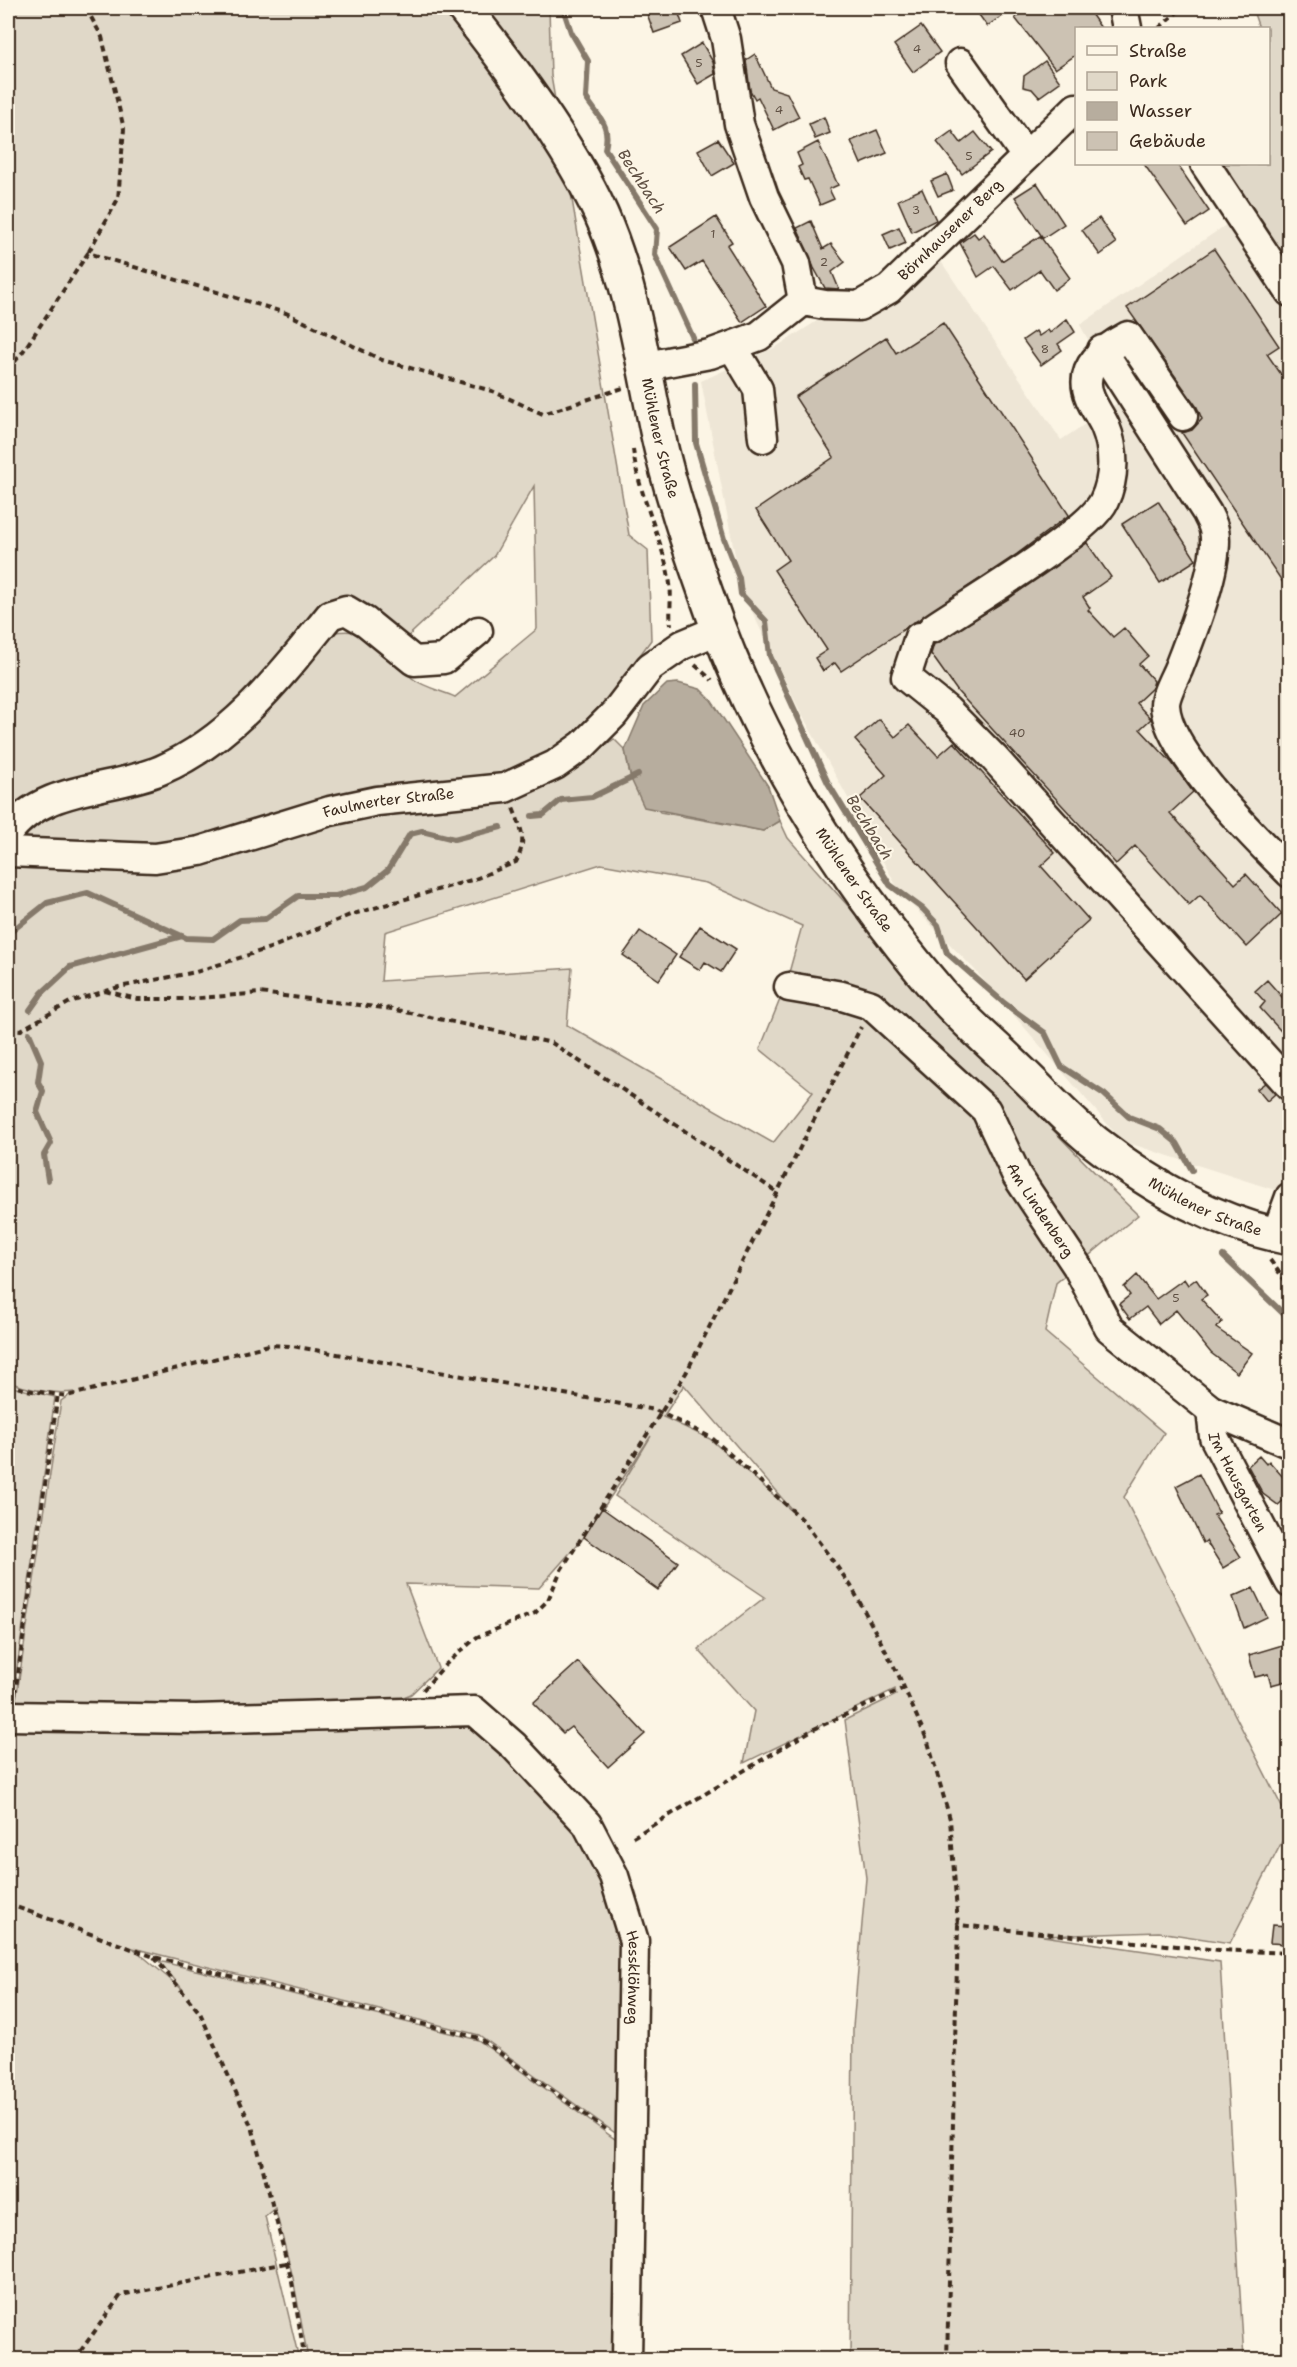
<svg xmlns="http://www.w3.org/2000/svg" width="1297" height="2367" viewBox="0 0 1297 2367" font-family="'Shantell Sans',sans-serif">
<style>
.built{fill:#eee6d6}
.green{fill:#e0d8c8;stroke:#8e8173;stroke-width:1.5;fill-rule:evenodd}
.water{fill:#b7ad9e;stroke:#85796b;stroke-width:1.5}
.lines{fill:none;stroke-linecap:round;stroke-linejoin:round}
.stream{stroke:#85796b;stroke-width:6}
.building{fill:#ccc2b3;stroke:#3b2a1e;stroke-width:1.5}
.minor-casing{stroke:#3b2a1e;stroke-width:33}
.major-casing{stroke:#3b2a1e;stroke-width:38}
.path{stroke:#3b2a1e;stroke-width:4;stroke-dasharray:6 4.5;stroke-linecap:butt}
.minor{stroke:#fcf5e5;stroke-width:28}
.major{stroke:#fcf5e5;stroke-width:33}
.labels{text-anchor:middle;stroke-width:4.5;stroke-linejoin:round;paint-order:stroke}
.number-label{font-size:12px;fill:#5f5043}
.street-label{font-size:15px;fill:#3b2a1e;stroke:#fcf5e5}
.water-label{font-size:16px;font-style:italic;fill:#605144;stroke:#fcf5e5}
</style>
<rect width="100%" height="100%" fill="#fcf5e5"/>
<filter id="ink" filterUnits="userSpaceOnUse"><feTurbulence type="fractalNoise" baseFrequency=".0167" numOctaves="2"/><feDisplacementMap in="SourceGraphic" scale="12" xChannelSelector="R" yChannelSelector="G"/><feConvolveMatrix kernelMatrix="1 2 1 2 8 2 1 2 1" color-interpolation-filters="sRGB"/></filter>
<g filter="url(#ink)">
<path class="built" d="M1233 220 1290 305V1175L1275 1190 1122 1141 975 970 901 894 801 713 742 591 701 381 776 347 932 248 1061 440 1122 400 1080 325Z"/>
<path class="green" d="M8 8H549L551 76 629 535 648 550 651 640 610 696 567 739 534 762 494 781 162 847 8 844ZM534 486 537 629 455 697C442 691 423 687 412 678 374 646 375 621 319 635L308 665 262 679 339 597 403 641 494 556Z
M1252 8H1289V282L1243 211 1251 206 1223 164H1268V28H1259Z
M614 739 625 750 631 779 660 812 763 831 780 821 788 838C902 967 1015 1096 1138 1215L1056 1283 1045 1332 1164 1433 1124 1497 1289 1821V1828L1230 1943 1159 1932 1043 1936 1220 1962 1244 2359H850L853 2027 866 1878 845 1720 896 1695 895 1689 744 1763 754 1711 698 1649 765 1597 615 1496 651 1436 584 1537 539 1588 406 1584 438 1668 411 1694 389 1703 14 1713 61 1401 74 1392C53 1395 28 1389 8 1382V865L374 814 480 803 529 793 566 774ZM601 864 706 883 802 926 785 987 760 1049 813 1092 773 1143 567 1025 572 968 381 981 385 932ZM684 1385 793 1511V1512L710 1439 663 1417Z
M8 1386 55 1397 11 1711H8Z
M14 1722 474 1723 588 1839 625 1945V2140L479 2035 133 1948 184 1991 159 1961 478 2040 623 2145 622 2359H308L293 2278 275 2208 265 2216 299 2359 8 2360V1759Z"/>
<path class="water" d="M678 683 700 689 711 700 768 786 780 821 763 831 644 807 631 779 625 750 644 706 667 684Z"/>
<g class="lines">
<path class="stream" d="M563 8 571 32 588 61 586 98C599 118 611 124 605 149L657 229 655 255 693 338
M695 384 696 443 724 539 739 578 741 594 766 621 770 656 828 783 890 885 923 909 938 925 947 953 1004 1003 1045 1033 1061 1066 1104 1094 1129 1117 1160 1129 1177 1143 1192 1170
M532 816 543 815 561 800 592 797 638 775
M8 934 47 903 88 893 186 938 213 939 240 920 265 919 298 896H336L367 887 388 870 410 834 422 831 454 839 501 827
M30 1010 42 993 70 967 182 936
M29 1033 41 1061 38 1082 43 1091 37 1112 51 1143 44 1155 48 1180
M1223 1256 1290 1320"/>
</g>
<path class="building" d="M645 8H677L682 23 654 33Z
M974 8H1014L987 26Z
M1030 8H1087L1101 28H1077V54L1055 69 1015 18Z
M921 26 940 52 913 72 894 45Z
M702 43 713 62 715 74 698 84 681 56Z
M755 54 771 88 787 93 799 117 774 130 758 97 755 99 750 90 746 60Z
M1045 61 1060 82 1039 97 1032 89 1023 87 1024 76Z
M824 117 830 133 815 139 809 124Z
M877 130 887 153 861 164 851 141Z
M952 131 961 143 975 132 991 152 962 174 937 142Z
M718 139 734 163 712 176 698 150Z
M818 142 838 185 829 189 834 199 820 205 808 179 804 180 798 167 802 165 797 153Z
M1144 164H1177L1209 211 1187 226Z
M947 174 953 190 938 196 931 181Z
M1037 183 1064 224 1043 238 1015 197Z
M922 189 936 220 912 232 898 200Z
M716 217 732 242 727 245 766 306 742 322 702 261 686 271 670 247Z
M1099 218 1116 243 1100 255 1082 230Z
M811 221 823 249 831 244 845 262 832 272 839 289 825 288 814 268 797 228Z
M899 227 906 243 890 250 883 234Z
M974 233 978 238 984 234 1002 261 1040 236 1070 278 1054 290 1040 270 1012 290 994 266 978 277 960 243Z
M1214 249 1279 346 1267 354 1290 387V593L1182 433 1192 430 1202 419 1197 407 1127 308Z
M1067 319 1075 332 1058 344 1062 350 1041 365 1023 340 1036 331 1039 336 1048 330 1050 333Z
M943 323 1069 515 1017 554 841 671 835 663 823 671 815 658 827 650 774 570 788 560 756 510 834 457 795 397 886 337 896 353Z
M1158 501 1196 560 1160 583 1122 524Z
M1087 543 1111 577 1083 597 1090 608 1088 610 1113 637 1124 628 1148 656 1139 664 1154 681 1152 688 1136 703 1151 719 1140 729 1172 763 1193 792 1170 813 1235 884 1246 874 1282 914 1247 947 1200 895 1189 905 1135 846 1116 864 958 692 931 654 934 644 1008 599Z
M879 719 895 737 909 725 938 756 954 742 1055 853 1041 866 1089 920 1024 979 860 798 886 775 855 740Z
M700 926 736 949 721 972 705 962 700 970 679 957Z
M640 931 676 955 659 980 623 955Z
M1267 980 1290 1006V1041L1260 1008 1265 1002 1255 991Z
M1265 1083 1275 1094 1267 1101 1257 1089Z
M1137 1275 1156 1299 1184 1279 1188 1285 1196 1279 1207 1295 1201 1299 1222 1322 1216 1328 1252 1353 1237 1373 1211 1353 1176 1310 1159 1324 1146 1307 1130 1319 1119 1304 1130 1295 1124 1287Z
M1259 1456 1266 1464 1269 1461 1290 1485V1495L1278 1505 1263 1494 1248 1466Z
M1199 1474 1219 1513 1214 1515 1241 1557 1223 1568 1206 1541 1203 1543 1176 1486Z
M602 1508 678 1562 658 1590 584 1537Z
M1253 1588 1267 1617 1244 1628 1233 1597Z
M1286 1644 1290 1656V1680L1271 1685 1268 1674 1255 1677 1249 1655Z
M578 1662 645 1734 608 1767 571 1727 563 1733 533 1703Z
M1272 1925 1289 1926 1287 1944 1270 1943Z"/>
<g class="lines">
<defs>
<g id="minor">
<path d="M1123 8 1127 28"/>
<path d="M960 63 1026 156"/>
<path d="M1205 164 1290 292"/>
<path id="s1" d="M803 301 825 305 859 306 889 289 1076 108"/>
<path d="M732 346 758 389 763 438"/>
<path d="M1102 350 1207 513C1209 518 1213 524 1214 530 1221 561 1191 636 1179 667 1175 677 1165 694 1165 705 1167 752 1257 840 1290 873"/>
<path d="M646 366 710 354 759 336 803 301 796 263 764 197 739 124 726 39 716 8"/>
<path d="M933 628C968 604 1089 533 1104 501 1115 478 1115 450 1105 426 1101 417 1094 408 1090 398 1077 367 1105 348 1128 336L1183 416"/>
<path d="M919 637 906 677 947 710 994 758 1290 1086"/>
<path d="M8 833C42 785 112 791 161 770 233 739 282 674 330 615L346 610 366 622 414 661 444 659 478 631"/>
<path id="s2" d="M8 852 155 858 200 851 330 811 377 801 505 788 555 765 583 745 614 714 650 667 682 645 718 630"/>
<path id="s3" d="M789 987 842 996 871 1005 986 1110 1017 1176 1077 1266 1109 1328 1211 1410 1290 1444"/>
<path d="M1276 1235 1290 1197"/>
<path id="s4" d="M1211 1410 1214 1437 1290 1583"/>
<path id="s5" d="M8 1716 196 1719 474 1711 514 1746 587 1824 614 1876 634 1941 627 2360"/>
</g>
<g id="major">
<path id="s6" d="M464 8C511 67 569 144 601 214 631 281 642 358 657 431 669 486 687 541 706 594 756 740 840 876 940 993 965 1022 996 1047 1023 1074 1047 1097 1070 1123 1096 1143 1155 1189 1216 1223 1290 1238"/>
</g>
</defs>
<use href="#minor" class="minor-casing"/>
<use href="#major" class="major-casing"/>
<path class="path" d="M86 8 102 37 124 129 118 199 88 253
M1159 28 1182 8
M8 370 22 353 88 253 286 313 382 360 492 391 543 414 623 388
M633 449C638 496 663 538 670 584 672 597 669 611 671 625
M695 665 712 680
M105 991 137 999H188L260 993 392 1009 552 1043 777 1192
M8 1029 21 1030 70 1002 119 987 196 972 273 947 350 915 475 879 516 862C527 840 522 830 513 808
M1270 1260 1290 1287
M8 1384 26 1390 67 1396 269 1345 292 1346 655 1410 712 1438 803 1520 851 1586 898 1674 928 1742 950 1819 958 1925
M423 1690 445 1665 477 1637 535 1613 548 1600 561 1570 686 1373 861 1027
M15 1694 58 1394
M633 1837 812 1730 904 1688
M8 1904 154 1957 479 2038 608 2131
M154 1957 200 2013 253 2130 292 2282 305 2360
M74 2360 121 2295 286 2263
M947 2360 958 1925 1219 1950 1290 1953"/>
<use href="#minor" class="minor"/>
<use href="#major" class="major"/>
</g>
</g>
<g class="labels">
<g class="number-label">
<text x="917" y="53">4</text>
<text x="699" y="67">5</text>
<text x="779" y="114">4</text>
<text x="969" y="160">5</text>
<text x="916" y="214">3</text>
<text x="713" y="238">1</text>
<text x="824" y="266">2</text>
<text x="1045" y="353">8</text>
<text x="1017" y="737">40</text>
<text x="1176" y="1302">5</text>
</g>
<g class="street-label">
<text dy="5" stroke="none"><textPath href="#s1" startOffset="176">Börnhausener Berg</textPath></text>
<text dy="5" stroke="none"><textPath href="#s6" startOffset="480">Mühlener Straße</textPath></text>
<text dy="5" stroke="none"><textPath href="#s2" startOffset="388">Faulmerter Straße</textPath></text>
<text dy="5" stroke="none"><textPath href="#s6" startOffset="966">Mühlener Straße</textPath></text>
<text dy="5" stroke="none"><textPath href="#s6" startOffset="1452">Mühlener Straße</textPath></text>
<text dy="5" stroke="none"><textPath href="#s3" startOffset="354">Am Lindenberg</textPath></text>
<text dy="5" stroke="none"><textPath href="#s4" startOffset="78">Im Hausgarten</textPath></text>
<text dy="5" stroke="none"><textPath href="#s5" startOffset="789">Hessklöhweg</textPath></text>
</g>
<g class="water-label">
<text transform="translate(642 181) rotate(57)" y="6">Bechbach</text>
<text transform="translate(870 827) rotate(58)" y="6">Bechbach</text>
</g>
</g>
<rect width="1297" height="2367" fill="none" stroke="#fcf5e5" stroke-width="30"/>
<rect x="15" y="15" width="1267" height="2337" fill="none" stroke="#3b2a1e" stroke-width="2" filter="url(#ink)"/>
<rect x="1075" y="27" width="195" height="138" fill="#fcf5e5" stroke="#afa495" stroke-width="1.5"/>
<rect x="1087" y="46" width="30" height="9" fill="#fcf5e5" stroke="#afa495" stroke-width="1.5"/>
<text x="1129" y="57" font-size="18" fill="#3b2a1e">Straße</text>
<rect x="1087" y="72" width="30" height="18" fill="#e0d8c8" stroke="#afa495" stroke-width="1.5"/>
<text x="1129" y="87" font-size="18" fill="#3b2a1e">Park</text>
<rect x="1087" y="102" width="30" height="18" fill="#b7ad9e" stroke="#afa495" stroke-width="1.5"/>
<text x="1129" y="117" font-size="18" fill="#3b2a1e">Wasser</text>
<rect x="1087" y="132" width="30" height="18" fill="#ccc2b3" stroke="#afa495" stroke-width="1.5"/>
<text x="1129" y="147" font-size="18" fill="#3b2a1e">Gebäude</text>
</svg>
